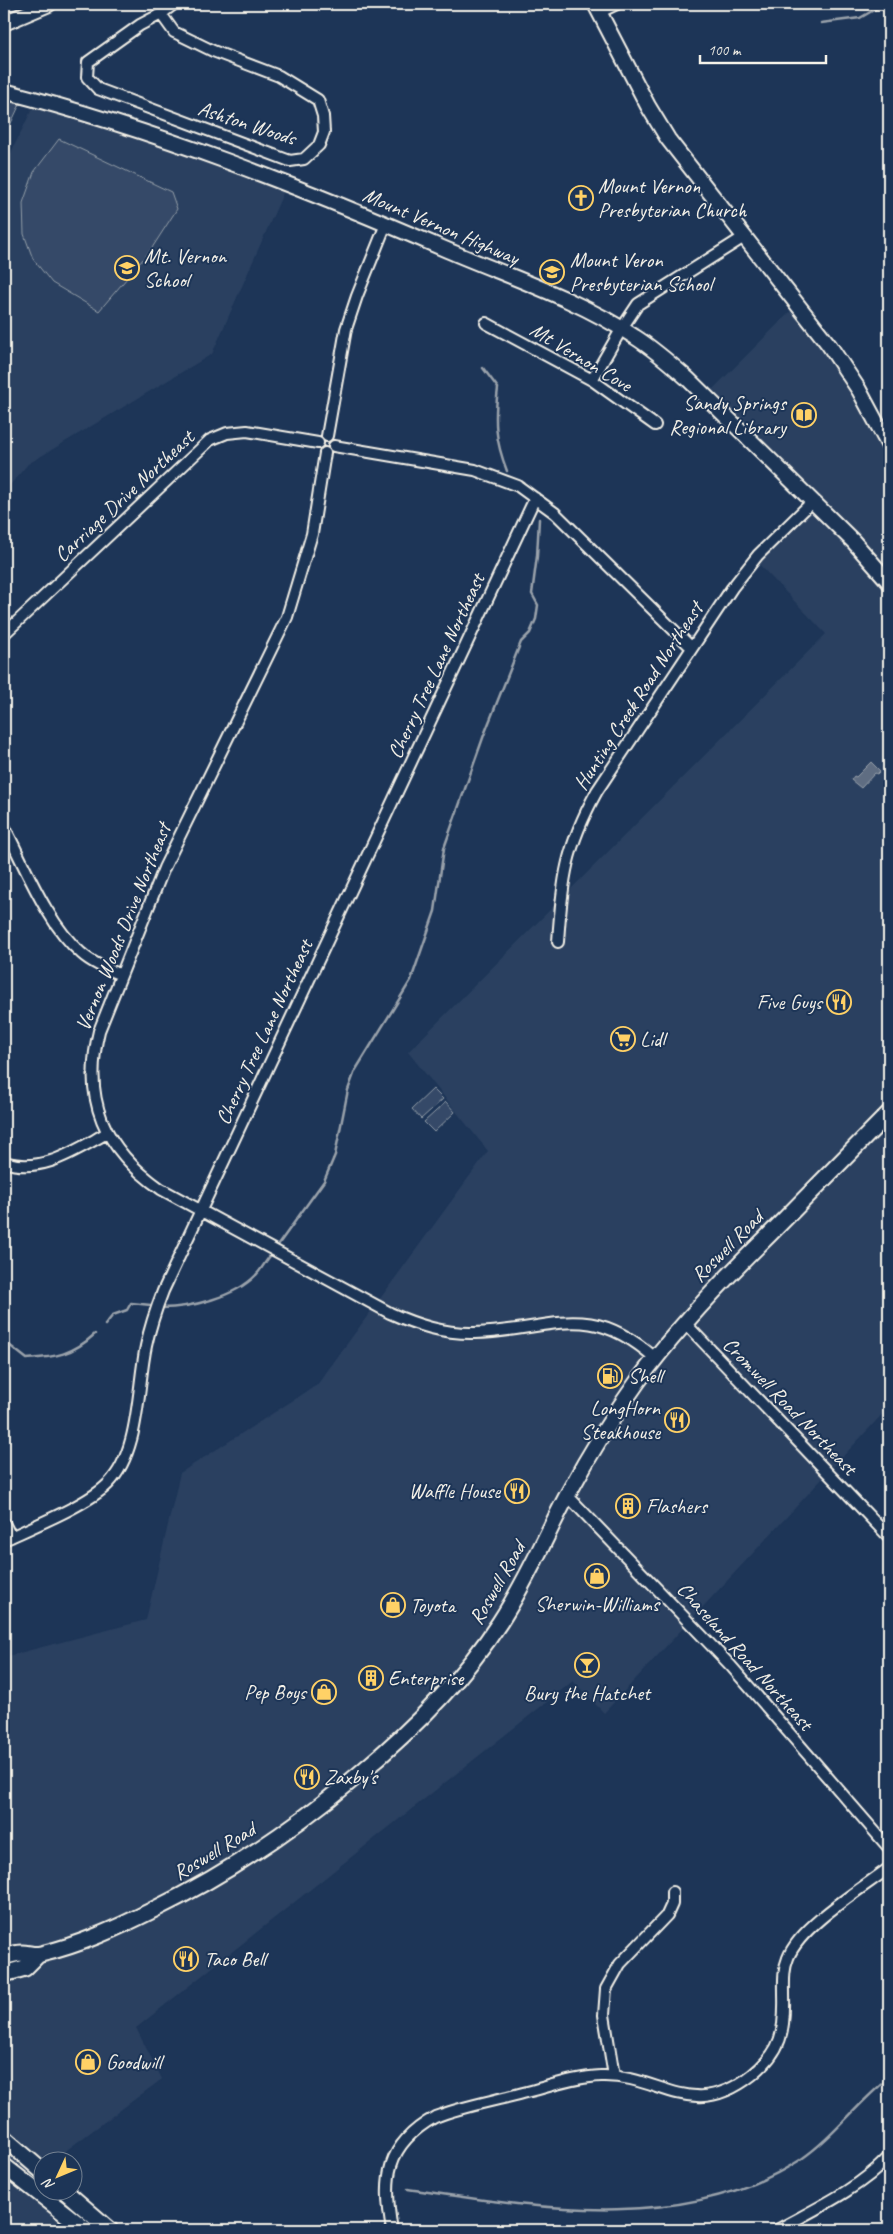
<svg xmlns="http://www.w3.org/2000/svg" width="893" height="2234" viewBox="0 0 893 2234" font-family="Caveat,sans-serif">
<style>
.built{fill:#2a4060}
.green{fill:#354a67;stroke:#949ea8}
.water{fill:#5e6d82;stroke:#9aa2ab}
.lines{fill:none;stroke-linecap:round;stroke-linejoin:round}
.stream{stroke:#9aa2ab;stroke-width:2.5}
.street-casing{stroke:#f4f1e8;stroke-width:14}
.secondary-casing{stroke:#f4f1e8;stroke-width:18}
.primary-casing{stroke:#f4f1e8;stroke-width:19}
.street{stroke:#1d3557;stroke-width:10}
.secondary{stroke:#1d3557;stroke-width:14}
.primary{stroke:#1d3557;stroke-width:15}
.labels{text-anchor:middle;stroke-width:4;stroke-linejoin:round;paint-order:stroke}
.street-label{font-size:21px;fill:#f4f1e8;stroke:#1d3557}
.poi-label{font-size:21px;fill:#f4f1e8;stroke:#1d3557;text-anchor:start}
</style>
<rect width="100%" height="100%" fill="#1d3557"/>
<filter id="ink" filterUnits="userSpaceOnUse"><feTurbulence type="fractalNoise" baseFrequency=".02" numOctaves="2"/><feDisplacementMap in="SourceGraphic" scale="10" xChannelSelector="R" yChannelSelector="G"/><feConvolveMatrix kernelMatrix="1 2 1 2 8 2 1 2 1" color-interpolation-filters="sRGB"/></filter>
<g filter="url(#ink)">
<path class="built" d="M34 105 288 182 212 354 28 464 4 492V167Z
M801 301 889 441V1407L604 1713 573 1681 136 2028 162 2079 52 2161 42 2162V2168L29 2178 93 2230H4V1657L146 1620 180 1473 317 1385 488 1151 408 1052 826 634 752 557 809 494 711 391Z"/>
<path class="green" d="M4 101 20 104 4 138Z
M59 139 171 192 177 209 150 251 99 311 52 283 33 259 24 234 23 203 34 172Z
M433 1089 443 1099 421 1119 412 1109Z
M446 1102 455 1112 434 1132 424 1122Z"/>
<path class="water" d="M871 762 880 771 877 774 875 773 861 788 851 780 854 776 856 777Z"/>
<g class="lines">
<path class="stream" d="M821 23 860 18 884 4
M483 368 498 388C494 421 495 440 507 471
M278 1245 324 1181 335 1155 348 1090 355 1071 411 980 435 911 444 848 484 735 521 642 530 633 536 619 538 605 532 594 537 556 539 519
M161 1308C190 1308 235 1297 256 1275 261 1270 265 1262 270 1256
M105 1325 113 1315 127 1310 131 1303 151 1305
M4 1341 27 1359C56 1357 72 1355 95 1334
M408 2189C536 2208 685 2234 800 2160 834 2137 857 2103 889 2078"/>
<defs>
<path id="street" d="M600 12 617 4
M161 14 174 32 213 51 279 76 318 100 323 116 324 132 319 145 304 159 290 161 98 89 87 77 88 62 140 25Z
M161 14 174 4
M486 323 592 380 655 425
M592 380 622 328 638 304 744 237
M327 436 346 329 357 296 386 224
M334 446 475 470 518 486 555 513 692 648
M325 453 312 534 287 617 164 868 99 1031C82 1100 104 1149 161 1189L390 1313C417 1325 444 1334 475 1333 551 1331 587 1298 655 1358
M4 634 210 440 227 433 247 431 318 443
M4 826C25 866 47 924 81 953 92 963 107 969 121 975
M558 942C562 880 566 847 597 791L732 588 758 555 813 501
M4 1162C42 1174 74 1151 107 1133
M684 1322 889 1537
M567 1495 731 1666 889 1848
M4 1523 11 1537
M4 1540C32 1527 87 1505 108 1484 140 1452 137 1388 146 1346 150 1327 156 1309 163 1291L535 498
M614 2076 604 2015 606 1989 620 1964 667 1915 672 1904V1892
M392 2230C383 2179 385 2145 435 2117 463 2106 494 2101 523 2093 548 2087 575 2077 601 2076 660 2074 691 2123 752 2075 782 2051 785 2031 784 1995 784 1982 783 1970 788 1958 800 1926 861 1889 889 1868
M777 2230C815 2209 859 2189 889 2157"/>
<path id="secondary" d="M595 4 648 106 668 139 829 345 859 390 889 446
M4 23 49 4
M4 91C156 130 303 188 447 250 510 277 578 299 635 337 654 349 671 364 688 379L853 541 889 582"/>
<path id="primary" d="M4 1957C10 1955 16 1953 22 1953 29 1953 34 1956 41 1954 80 1945 117 1928 153 1910 227 1874 295 1828 358 1775 412 1730 462 1681 500 1622 527 1581 545 1537 568 1494 589 1455 612 1417 638 1381 677 1328 722 1281 769 1235 809 1194 849 1154 889 1113
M4 1974 25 1968 37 1956
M4 2138 42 2171
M4 2166 86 2230
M66 2192 110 2230"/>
</defs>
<use href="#street" class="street-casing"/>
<use href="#secondary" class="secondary-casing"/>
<use href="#primary" class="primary-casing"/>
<use href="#street" class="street"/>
<use href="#secondary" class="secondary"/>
<use href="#primary" class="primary"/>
</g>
</g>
<defs>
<symbol id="church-ring" viewBox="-11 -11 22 22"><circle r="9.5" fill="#1d3557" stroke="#ffd166" stroke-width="1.5"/><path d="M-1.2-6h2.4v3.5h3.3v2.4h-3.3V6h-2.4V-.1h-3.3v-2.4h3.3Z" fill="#ffd166"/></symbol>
<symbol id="school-ring" viewBox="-11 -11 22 22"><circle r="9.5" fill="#1d3557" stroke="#ffd166" stroke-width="1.5"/><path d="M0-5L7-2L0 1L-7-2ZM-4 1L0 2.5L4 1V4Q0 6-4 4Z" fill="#ffd166"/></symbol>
<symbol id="library-ring" viewBox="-11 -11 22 22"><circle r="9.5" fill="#1d3557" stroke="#ffd166" stroke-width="1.5"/><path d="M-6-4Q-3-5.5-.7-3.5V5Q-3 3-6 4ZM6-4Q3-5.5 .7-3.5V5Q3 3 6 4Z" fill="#ffd166"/></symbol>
<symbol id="restaurant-ring" viewBox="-11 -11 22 22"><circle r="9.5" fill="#1d3557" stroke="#ffd166" stroke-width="1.5"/><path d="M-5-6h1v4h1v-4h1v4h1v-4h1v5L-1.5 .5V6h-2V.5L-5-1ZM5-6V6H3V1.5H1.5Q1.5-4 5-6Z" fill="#ffd166"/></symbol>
<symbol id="supermarket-ring" viewBox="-11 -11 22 22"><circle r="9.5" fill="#1d3557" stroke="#ffd166" stroke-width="1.5"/><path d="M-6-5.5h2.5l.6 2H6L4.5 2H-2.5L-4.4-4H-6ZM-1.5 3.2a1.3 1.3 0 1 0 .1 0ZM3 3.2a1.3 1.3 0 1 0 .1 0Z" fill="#ffd166"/></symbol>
<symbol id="fuel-ring" viewBox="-11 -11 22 22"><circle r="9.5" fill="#1d3557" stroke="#ffd166" stroke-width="1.5"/><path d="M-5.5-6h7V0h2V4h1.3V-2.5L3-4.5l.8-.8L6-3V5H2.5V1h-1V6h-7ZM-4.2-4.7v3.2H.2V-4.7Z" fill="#ffd166"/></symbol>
<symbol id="building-ring" viewBox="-11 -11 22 22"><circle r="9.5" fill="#1d3557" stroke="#ffd166" stroke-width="1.5"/><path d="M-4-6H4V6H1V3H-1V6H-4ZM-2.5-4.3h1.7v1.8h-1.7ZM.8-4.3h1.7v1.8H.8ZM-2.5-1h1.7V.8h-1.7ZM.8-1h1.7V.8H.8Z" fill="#ffd166"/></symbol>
<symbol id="shop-ring" viewBox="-11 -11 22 22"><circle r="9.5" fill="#1d3557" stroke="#ffd166" stroke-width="1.5"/><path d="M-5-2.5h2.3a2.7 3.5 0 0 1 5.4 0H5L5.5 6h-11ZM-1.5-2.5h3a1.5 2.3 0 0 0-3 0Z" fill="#ffd166"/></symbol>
<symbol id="bar-ring" viewBox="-11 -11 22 22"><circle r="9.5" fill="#1d3557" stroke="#ffd166" stroke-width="1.5"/><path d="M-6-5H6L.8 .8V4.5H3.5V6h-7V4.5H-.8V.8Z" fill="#ffd166"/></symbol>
</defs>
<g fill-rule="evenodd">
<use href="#church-ring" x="567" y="184" width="28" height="28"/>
<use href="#school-ring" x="113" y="254" width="28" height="28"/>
<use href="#school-ring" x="538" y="258" width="28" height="28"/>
<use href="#library-ring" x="790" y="401" width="28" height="28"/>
<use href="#restaurant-ring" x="825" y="988" width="28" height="28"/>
<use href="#supermarket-ring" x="609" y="1025" width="28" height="28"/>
<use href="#fuel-ring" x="596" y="1362" width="28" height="28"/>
<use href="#restaurant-ring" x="663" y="1406" width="28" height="28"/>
<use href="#restaurant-ring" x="503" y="1477" width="28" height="28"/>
<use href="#building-ring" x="614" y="1492" width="28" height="28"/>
<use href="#shop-ring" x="583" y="1562" width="28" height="28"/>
<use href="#shop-ring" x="379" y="1591" width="28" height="28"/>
<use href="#bar-ring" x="573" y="1651" width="28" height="28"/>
<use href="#building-ring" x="357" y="1664" width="28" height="28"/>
<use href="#shop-ring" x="310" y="1678" width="28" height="28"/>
<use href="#restaurant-ring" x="293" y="1763" width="28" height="28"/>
<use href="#restaurant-ring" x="172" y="1945" width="28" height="28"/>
<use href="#shop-ring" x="74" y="2048" width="28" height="28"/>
</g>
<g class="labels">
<g class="street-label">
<text transform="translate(247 123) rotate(18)" y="7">Ashton Woods</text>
<text transform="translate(441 226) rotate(23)" y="7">Mount Vernon Highway</text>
<text transform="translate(581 357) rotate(31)" y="7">Mt Vernon Cove</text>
<text transform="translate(124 496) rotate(-43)" y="7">Carriage Drive Northeast</text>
<text transform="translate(436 666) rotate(-65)" y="7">Cherry Tree Lane Northeast</text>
<text transform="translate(638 696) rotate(-57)" y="7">Hunting Creek Road Northeast</text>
<text transform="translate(123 927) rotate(-68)" y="7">Vernon Woods Drive Northeast</text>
<text transform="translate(264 1032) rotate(-65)" y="7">Cherry Tree Lane Northeast</text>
<text transform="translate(727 1246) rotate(-45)" y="7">Roswell Road</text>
<text transform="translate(790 1406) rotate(46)" y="7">Cromwell Road Northeast</text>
<text transform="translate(497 1583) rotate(-60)" y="7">Roswell Road</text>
<text transform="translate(745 1656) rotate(48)" y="7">Chaseland Road Northeast</text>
<text transform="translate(214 1851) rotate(-31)" y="7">Roswell Road</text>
</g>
<g class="poi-label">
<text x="598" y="193">Mount Vernon<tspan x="598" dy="24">Presbyterian Church</tspan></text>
<text x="144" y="263">Mt. Vernon<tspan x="144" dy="24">School</tspan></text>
<text x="570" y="267">Mount Veron<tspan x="570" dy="24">Presbyterian School</tspan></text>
<text x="786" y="410" text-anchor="end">Sandy Springs<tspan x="786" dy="24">Regional Library</tspan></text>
<text x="822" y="1009" text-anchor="end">Five Guys</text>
<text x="640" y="1046">Lidl</text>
<text x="628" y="1383">Shell</text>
<text x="660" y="1415" text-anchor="end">LongHorn<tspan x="660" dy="24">Steakhouse</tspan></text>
<text x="500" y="1498" text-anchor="end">Waffle House</text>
<text x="646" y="1513">Flashers</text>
<text x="597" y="1611" text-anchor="middle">Sherwin-Williams</text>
<text x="410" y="1612">Toyota</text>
<text x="388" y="1685">Enterprise</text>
<text x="306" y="1699" text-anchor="end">Pep Boys</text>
<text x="587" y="1700" text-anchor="middle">Bury the Hatchet</text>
<text x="324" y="1784">Zaxby's</text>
<text x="204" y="1966">Taco Bell</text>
<text x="106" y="2069">Goodwill</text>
</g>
</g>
<rect width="893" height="2234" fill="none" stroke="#1d3557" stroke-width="20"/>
<rect x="10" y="10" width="873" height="2214" fill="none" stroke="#f4f1e8" stroke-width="2" filter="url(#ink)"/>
<g transform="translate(58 2176) rotate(226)"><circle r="24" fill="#1d3557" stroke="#738091"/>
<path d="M0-4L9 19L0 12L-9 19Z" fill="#ffd166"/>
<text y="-8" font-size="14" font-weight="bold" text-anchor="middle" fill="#f4f1e8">N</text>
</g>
<path d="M700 55v8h126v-8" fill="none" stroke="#f4f1e8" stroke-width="2.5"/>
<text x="708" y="55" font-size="15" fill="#f4f1e8" stroke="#1d3557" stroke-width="4" paint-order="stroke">100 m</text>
</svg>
